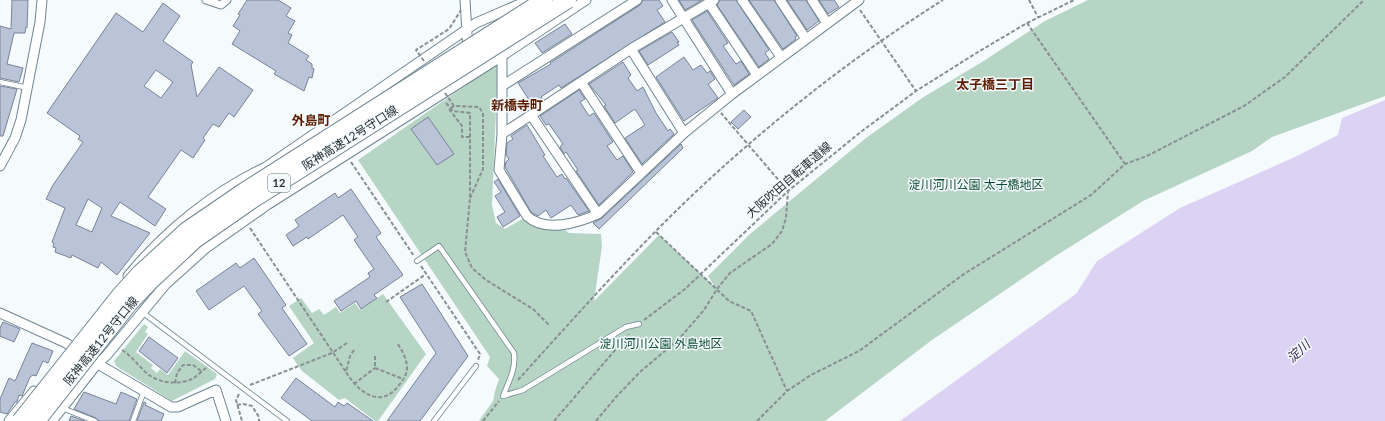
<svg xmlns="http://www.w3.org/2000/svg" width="1385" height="421" viewBox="0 0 1385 421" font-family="Lato,'Noto Sans JP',sans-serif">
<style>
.green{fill:#b7d5c5}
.water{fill:#dcd2f3}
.building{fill:#bac4d9;stroke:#798296;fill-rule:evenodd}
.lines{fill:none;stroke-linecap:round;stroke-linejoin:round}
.service-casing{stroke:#6e8591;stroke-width:6}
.pedestrian-casing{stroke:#6e8591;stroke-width:9}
.minor-casing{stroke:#6e8591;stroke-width:11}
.path{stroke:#889094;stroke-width:2;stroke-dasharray:4 2;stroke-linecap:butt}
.service{stroke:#fff;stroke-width:4.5}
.pedestrian{stroke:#fff;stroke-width:7}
.minor{stroke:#fff;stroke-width:9}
.motorway-bridge-casing{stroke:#6e8591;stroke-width:18;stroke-linecap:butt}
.path-bridge{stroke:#889094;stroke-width:2;stroke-dasharray:4 2;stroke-linecap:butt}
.motorway-bridge{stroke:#fff;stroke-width:16}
.labels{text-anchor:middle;stroke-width:3;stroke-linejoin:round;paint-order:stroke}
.shield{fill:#f5fafd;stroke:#646d71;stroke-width:1}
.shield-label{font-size:11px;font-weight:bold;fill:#263035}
.street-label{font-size:12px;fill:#263035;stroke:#f5fafd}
.park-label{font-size:12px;fill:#0a4c33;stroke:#f5fafd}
.neighbourhood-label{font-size:13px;font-weight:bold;fill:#5b1c00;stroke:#f5fafd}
.water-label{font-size:13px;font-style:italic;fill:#392954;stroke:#f5fafd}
</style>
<rect width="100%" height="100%" fill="#f5fafd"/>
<path class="green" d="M1088 0H1385V96L1272 137 1252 151 1143 201 1054 257 932 340 825 421H479L493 401 495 391 499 379 487 366 490 357 358 160 498 63 492 205 496 223 505 229 524 218 561 227 569 233 601 234 602 246 594 301 659 235 715 287 708 276 750 234 866 138 922 98 982 62 1045 21Z
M383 294 426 354 378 421H375L345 398 339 400 302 371 293 358 314 343 289 306 301 298 312 313 319 309 324 315 336 307 340 313 355 303 360 310Z
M144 324 148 327 145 332 148 334 136 352 153 365 151 368 157 373 160 369 168 375 185 351 217 374 215 379 172 401 116 366 114 361Z"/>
<path class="water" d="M1385 100V421H900L1076 294 1097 261 1180 208 1295 157 1338 135 1342 118Z"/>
<path class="building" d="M12 0H28L27 28 26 27 25 33H14L7 64 23 68 19 82 0 78V26L11 29Z
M247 0H278L291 8 286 16 295 21 288 33 292 35 288 43 309 56 306 60 312 64V68L314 69 312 78 309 77 304 91 274 74 276 71 232 44 240 31 233 26 240 15 238 14Z
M643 0H659L663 6 657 10 665 22 561 88 559 85 541 97 543 100 533 106 518 83 551 64 550 63 640 5Z
M679 0H702L685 10Z
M720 0H736L769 50 765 53 769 59 759 67 717 5Z
M749 0H774L797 36 795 37 796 39 783 49Z
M787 0H806L819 21 807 30Z
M819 0H834L839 7 828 14Z
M163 3 180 16 163 41 193 62 191 65 197 97 219 67 253 90 234 117 229 113 219 127 213 124 203 138 205 140 193 158 181 150 148 197 166 209 155 226 120 202 111 216 150 233 117 275 101 262 98 268 72 255 71 258 55 252 56 248 53 247 54 243 52 242 65 208 46 199 53 185 83 142 78 139 80 136 47 113 116 13 143 32ZM156 70 173 82 161 98 144 86ZM88 199 102 208 92 232 76 225Z
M707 11 728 43 723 46 736 64 741 61 749 74 734 85 692 20Z
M565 24 572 34 542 53 535 43Z
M672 32 679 42H677L679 45 648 65 639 51Z
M684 57 693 70 701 65 707 73 710 71 715 79 708 84 718 98 684 121 656 77Z
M623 62 631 75 628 78 637 91 643 87 656 113 668 131 670 129 674 134 642 164 625 138 645 125 635 109 615 123 604 106 606 105 589 84Z
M0 86 17 89 3 136H0Z
M579 90 585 99 580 102 589 116 594 113 613 142 607 146 617 160 623 156 633 172 599 205 576 171 578 170 566 152 564 154 560 147 563 144 549 124 546 125 540 116Z
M744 110 751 117 738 129 731 122Z
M428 117 454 154 437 165 411 129Z
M527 125 545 155 543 156 557 177 562 174 565 179 566 178 589 211 578 215 571 205 551 218 546 210 538 216 531 212 505 167 506 162 509 159 506 155 507 143 513 139 511 136Z
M681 144 683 148 599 229 593 223 602 218Z
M498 179 520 216 503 227 497 217 505 212 495 196 501 192 494 182Z
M351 189 381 233 376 237 403 275 374 295 377 298 361 309 356 301 341 311 334 301 370 277 368 273 374 269 354 240 358 237 343 215 308 239 307 237 293 246 286 235 299 226 295 220 335 193 338 198Z
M254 258 286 305 282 308 307 344 289 356 258 314 262 311 244 286 209 310 196 291 236 263 240 268Z
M422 284 468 356 420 421H387L436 353 400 297Z
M3 322 20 329 14 342 0 336V328Z
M149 337 178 358 167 373 139 351Z
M32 343 53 351 48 363 43 361 36 376 33 375 30 377 22 396 19 395 17 402H15L7 414 0 412V399L9 378 15 381Z
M296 378 335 407 338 402 344 406 347 403 373 421H312L281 398Z
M84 392 116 404 121 392 137 399 129 421H99L96 418 74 409Z
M144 402 146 403 145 405 164 414 161 421H137Z
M71 416 85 421H69Z"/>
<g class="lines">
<defs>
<path id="service" d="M0 82 28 88
M417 261 439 246 514 353C516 369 509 381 503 396
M142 312 287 421
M503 396 523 390 626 327 639 324
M62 408 95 421
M133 421 144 391
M434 421 476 366"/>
<path id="pedestrian" d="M206 0 221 5 227 0"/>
<path id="minor" d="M465 0 468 51
M672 0 732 94
M742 0 781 57
M780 0 806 39
M812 0 827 23
M709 3 757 75
M631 49 684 133
M502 56V134L499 170 527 216C545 233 578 223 598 214L684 133 732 94 859 0
M581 82 641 173
M502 86 637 0
M531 115 598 214
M502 134 631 49 714 0
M0 166 15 138 21 120 40 22 42 0
M128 276C165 231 213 192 266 167L476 23 529 0
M0 313 66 343 79 352
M93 361 171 407H178L216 390 226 421
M9 421 34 391
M52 421 97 364 106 356 165 285 206 248 267 205 502 56 586 0"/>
</defs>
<use href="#service" class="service-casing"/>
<use href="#pedestrian" class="pedestrian-casing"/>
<use href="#minor" class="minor-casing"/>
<path class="path" d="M1029 0 1038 17
M860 10 916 91
M1027 23 1125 164
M446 103 453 111 470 113V198L465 252 472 268 486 280 533 309 549 325
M351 162 414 256
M250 228 346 372
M656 232 729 301 751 311 787 391
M421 266 480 354 478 360
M386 302 426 274
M644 320 685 289 788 191 862 131 916 91 978 52 1027 23 1074 0
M122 350C133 357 139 367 149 375 161 384 181 385 194 378 198 375 202 371 206 368
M354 350 350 356 346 372C358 392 381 410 399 385 403 381 407 374 407 368 407 359 402 350 397 343
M375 356V368L403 379
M518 380C584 307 650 232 724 166 792 105 865 49 943 0
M175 383 177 373 183 365H193L201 371
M354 384 375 368
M250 385 332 353 347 343
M239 394 236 400 242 421
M237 405 243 404 252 406 259 417V421
M483 421 499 401
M554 421 629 334
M596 421 616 397 640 372 679 339 704 310 717 289 730 273 772 244 782 231 786 218 788 191 721 113
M757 421 787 391 811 375 859 351 964 274 1091 195 1125 164 1147 156 1244 106 1285 77 1364 0"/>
<use href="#service" class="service"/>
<use href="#pedestrian" class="pedestrian"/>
<use href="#minor" class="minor"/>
<defs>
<path id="motorway-bridge" d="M20 421 120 295 140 273 187 230 244 191 544 0
M37 421 129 304 150 282 195 240 251 201 568 0"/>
</defs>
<use href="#motorway-bridge" class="motorway-bridge-casing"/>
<path class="path-bridge" d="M424 61 416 50 449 29 461 10
M445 93 454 106 479 107 483 113V169L470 198
M454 106 449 109 462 126V137H471"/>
<use href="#motorway-bridge" class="motorway-bridge"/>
</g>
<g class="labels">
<rect class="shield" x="268" y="174" width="22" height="18" rx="3"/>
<g class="shield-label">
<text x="279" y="187">12</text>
</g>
<g class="street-label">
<text transform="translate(350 138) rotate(-32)" y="4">阪神高速12号守口線</text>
<text transform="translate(789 180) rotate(-41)" y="4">大阪吹田自転車道線</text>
<text transform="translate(101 341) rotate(-51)" y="4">阪神高速12号守口線</text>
</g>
<g class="park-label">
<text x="976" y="189">淀川河川公園 太子橋地区</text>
<text x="661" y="348">淀川河川公園 外島地区</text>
</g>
<g class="neighbourhood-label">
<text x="995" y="89">太子橋三丁目</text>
<text x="517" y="110">新橋寺町</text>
<text x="311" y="125">外島町</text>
</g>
<g class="water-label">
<text transform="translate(1298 351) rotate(-43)" y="5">淀川</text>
</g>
</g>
</svg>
